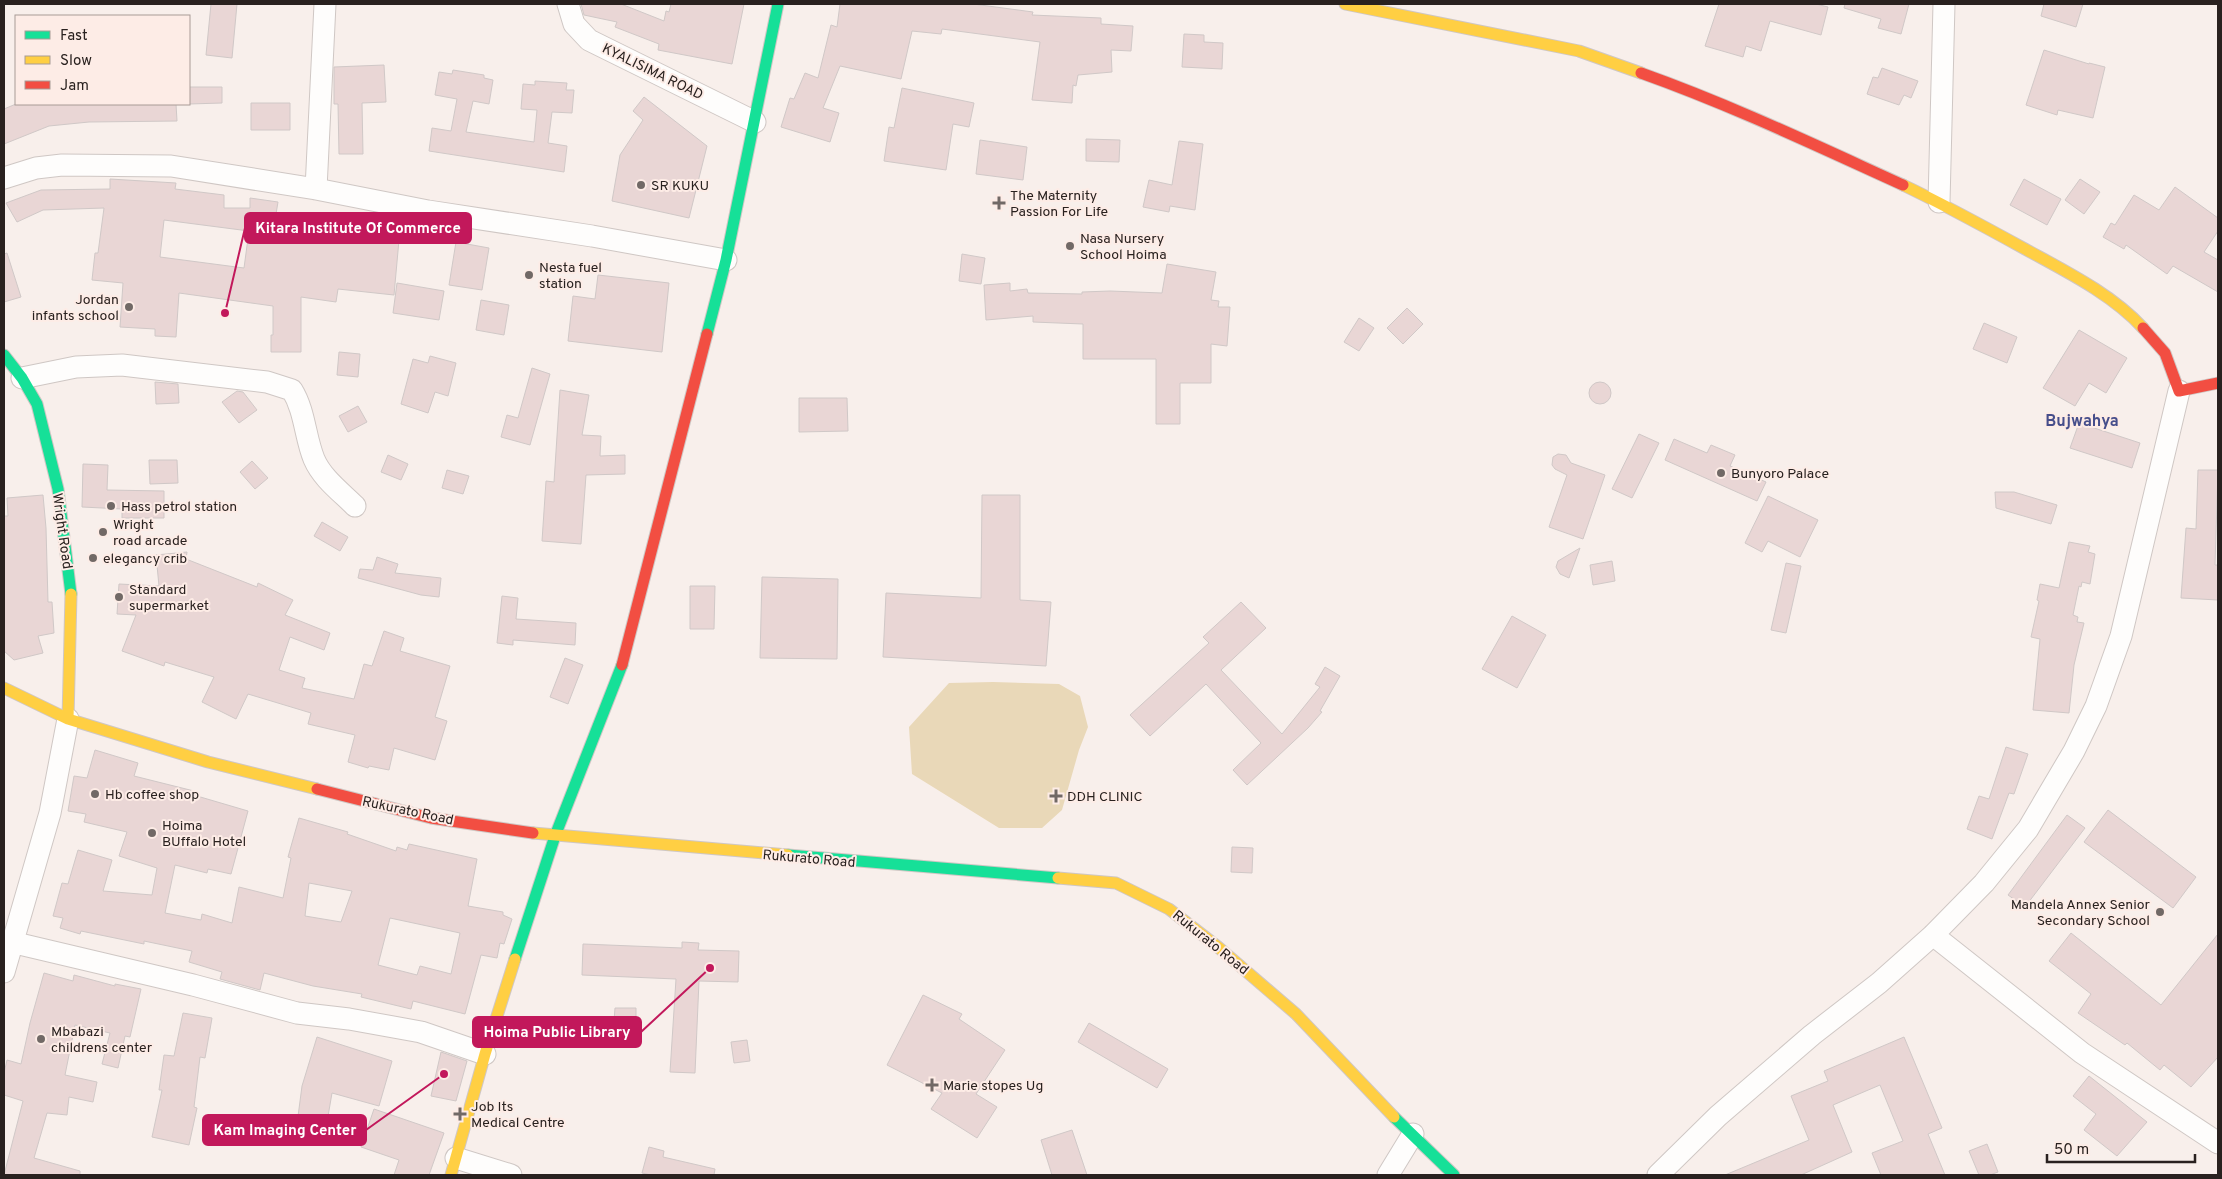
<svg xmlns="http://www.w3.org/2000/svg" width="2222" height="1179" viewBox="0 0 2222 1179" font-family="Overpass,sans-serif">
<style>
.green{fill:#e9d8b8}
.building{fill:#e9d6d5;stroke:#d0c8c7;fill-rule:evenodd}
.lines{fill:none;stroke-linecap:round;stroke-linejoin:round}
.street-casing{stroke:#cfc7c4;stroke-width:23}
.fast-casing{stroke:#cfc7c4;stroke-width:13}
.slow-casing{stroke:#cfc7c4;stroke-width:13}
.jam-casing{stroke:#cfc7c4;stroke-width:13}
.street{stroke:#fefdfc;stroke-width:21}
.fast{stroke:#16e098;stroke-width:11}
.slow{stroke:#ffcf43;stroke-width:11}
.jam{stroke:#f24e42;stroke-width:11}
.poi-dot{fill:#716966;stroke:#fdece6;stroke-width:2}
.labels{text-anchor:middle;stroke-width:4;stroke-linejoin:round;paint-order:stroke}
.street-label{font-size:14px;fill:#29211f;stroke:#fdece6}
.poi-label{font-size:14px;fill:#29211f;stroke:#fdece6;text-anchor:start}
.quarter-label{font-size:16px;font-weight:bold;fill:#464e8b;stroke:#fdece6}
.leader{fill:none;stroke:#c2185b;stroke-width:2}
.callout-dot{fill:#c2185b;stroke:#fdece6;stroke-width:2}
.callout{fill:#c2185b;stroke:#c2185b;stroke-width:2}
.callout-label{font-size:15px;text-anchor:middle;font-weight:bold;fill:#fff}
</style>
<rect width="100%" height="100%" fill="#f8efeb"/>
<path class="green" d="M993 682 1059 684 1080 696 1088 727 1079 750 1062 810 1042 828H999L912 774 909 727 949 683Z"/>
<path class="building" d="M211 4H237L232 58 206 55Z
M581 4H621L664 21 666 11 669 12 671 4H744L732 64 658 50 659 44 615 27 617 22 584 15Z
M840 4H973L1033 12 1032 15 1101 18V24L1133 26 1131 51 1111 50 1112 72 1078 75 1076 86 1073 85 1072 103 1032 100 1040 42 942 29 941 34 912 31 901 79 840 66 823 108 839 113 830 142 781 127 790 98 794 99 805 73 818 78 831 25 837 27Z
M1719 4H1816L1828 7 1821 35 1770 21 1761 51 1746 46 1743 57 1705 46Z
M1845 4H1909L1901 34 1878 28 1881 19 1844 8Z
M2044 4H2083L2076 27 2041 16Z
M1184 34 1204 35V42L1223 43 1222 69 1182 67Z
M2044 50 2089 64V63L2105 67 2093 118 2058 110 2057 115 2026 105Z
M384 65 386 102 362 103 363 154H339L338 104H334V67Z
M1882 68 1918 81 1911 98 1904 95 1899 105 1867 94 1873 77 1878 78Z
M453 70 484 75V78L493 80 489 104 473 101 466 132 534 142 537 110 521 109 523 84 535 85V81L567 83 566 90H574L572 113 552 112 548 143 567 146 564 172 429 151 432 128 451 131 457 99 435 95 439 72 452 74Z
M189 87H222V103L189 104Z
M902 88 974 103 969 127 953 124 946 170 884 161 889 127 894 128Z
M644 97 707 146 689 218 612 201 620 155 643 120 633 111Z
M251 103H290V130H251Z
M16 104H176L177 121 89 122 49 126 4 144V109Z
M1086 139 1120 140 1119 162 1086 161Z
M980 140 1027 147 1023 180 976 174Z
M1179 141 1203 144 1195 210 1170 206 1169 212 1143 207 1149 180 1172 185Z
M110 179 176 183 175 189 224 195V208H250V198L278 202 275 220 350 231 351 225 400 229 394 295 338 289 336 302 301 297V352H271V335H273V306L179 293 176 337 155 336V329L120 327 123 283 92 280 95 253H98L104 208 43 210 17 222 6 203 41 190 110 189ZM164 220 249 231 244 268 160 257Z
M2024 179 2061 199 2047 225 2010 205Z
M2080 179 2100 192 2084 214 2065 200Z
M2175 187 2218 218V231L2204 252 2218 260V292L2173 266 2167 274 2126 245 2124 249 2103 237 2111 223 2115 225 2134 195 2159 210Z
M456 242 489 248 482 290 449 285Z
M7 253 21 297 4 302V254Z
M962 254 985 258 981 284 959 281Z
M1167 264 1216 272 1211 300 1219 301 1218 307H1230L1227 346 1211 344V383H1180V424H1156V359H1083V324L1033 322V316L986 320 984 285 1010 283V291L1027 289 1028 293 1082 294V292L1110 291 1162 293Z
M598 275 669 283 662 352 568 341 573 296 595 299Z
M397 283 444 291 439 320 393 313Z
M481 300 509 305 504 335 476 330Z
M1407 308 1423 324 1403 344 1387 328Z
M1359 318 1374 328 1359 351 1344 342Z
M1984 323 2017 337 2007 363 1973 349Z
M2079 330 2127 358 2106 393 2089 383 2075 406 2043 388Z
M339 352 360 354 358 377 337 375Z
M430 356 456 363 448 396 435 392 428 413 401 404 413 359 428 363Z
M532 368 550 374 530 445 501 437 507 415 518 418Z
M1589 393a11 11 0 1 1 22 0a11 11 0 1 1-22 0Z
M155 382 178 384 179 403 156 404Z
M560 390 589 395 582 435 601 436 600 456 625 455V474L586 475 581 544 542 541 546 481 554 482Z
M237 391 243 392 257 410 239 423 222 402Z
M799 398H847L848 431 799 432Z
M358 406 367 422 348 432 339 416Z
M2079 423 2140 443 2132 468 2070 448Z
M1639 434 1659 443 1632 498 1612 489Z
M1674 439 1707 453 1711 445 1735 455 1730 466 1766 482 1757 501 1665 460Z
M1558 454 1566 455 1571 463 1605 475 1583 539 1549 527 1567 475 1555 469 1552 465 1553 457Z
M388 455 408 464 401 480 381 472Z
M149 460H177L178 483 150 484Z
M252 461 268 478 255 489 240 472Z
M83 464 108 465 107 490 164 491V518H122V509L82 507Z
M447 470 469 476 463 494 442 488Z
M2198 470H2218L2215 565H2218V600L2181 598 2186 528 2196 529Z
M1995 492H2014L2057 505 2051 524 1996 508Z
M43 495 46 528 48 602H52L54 633 38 636 43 653 14 660 4 651V516H8L7 498Z
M982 495H1020V600L1051 602 1046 666 883 657 886 593 981 598Z
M1768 496 1818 520 1800 557 1768 541 1762 552 1745 543Z
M322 522 348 537 340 551 314 536Z
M2069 542 2090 546 2088 552 2095 554 2090 584 2082 582 2081 587 2079 586 2073 615 2078 617 2077 622 2084 623 2074 665 2069 713 2033 710 2040 639 2031 637 2039 601 2037 600 2040 584 2059 588Z
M1580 548 1569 578 1560 574 1556 567 1558 561Z
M187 552 186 559 257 587 258 583 293 600 285 615 330 633 324 650 290 637 279 670 305 678 302 688 354 699 364 664 372 666 384 631 404 638 400 651 450 666 435 717 447 721 435 760 394 748 389 770 369 766 368 768 348 762 355 735 308 724 311 713 248 694 236 719 202 702 214 677 165 662 164 666 122 651 136 615 117 614 119 584 159 586 156 555Z
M377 557 398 564 395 573 441 578 439 597 421 595 358 578 360 569 373 570Z
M1612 561 1615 581 1593 585 1590 565Z
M1786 563 1801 566 1786 633 1771 630Z
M762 577 838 579 837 659 760 658Z
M690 586H715L714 629H690Z
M502 596 518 598 516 619 576 623 575 645 513 640V645L497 643Z
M1241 602 1266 628 1221 670 1282 734 1320 687 1315 684 1325 667 1340 676 1320 711 1322 712 1308 728 1247 785 1233 770 1261 743 1206 684 1150 736 1130 715 1209 643 1203 637Z
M1512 616 1546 635 1517 688 1482 669Z
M565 658 583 665 568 704 550 697Z
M2006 747 2028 754 2014 794 2009 793 1992 839 1967 829 1979 796 1989 799Z
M95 750 138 763 134 776 198 792 197 796 248 811 231 874 208 869 207 873 175 865 165 913 201 920 202 914 232 923 239 887 283 898 291 858 288 857 299 818 348 832 347 834 396 851 397 847 407 850 409 844 477 859 468 906 503 912V915L512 919 504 944 500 943 497 958 481 955 465 1014 413 1001 411 1009 361 997 362 994 313 986 264 973 260 990 220 979 222 972 189 962 192 951 144 941V944L81 931 80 934 60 928 63 918 53 916 62 883 68 884 78 850 112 860 103 891 152 895 157 868 119 856 127 832 84 822 86 814 68 811 74 776 87 778ZM309 883 352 891 341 922 305 916ZM390 918 460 933 451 974 420 966 417 975 378 965Z
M2108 810 2196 877 2173 908 2084 842Z
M2067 815 2085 828 2025 907 2008 895Z
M1232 847 1253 848 1252 873 1231 872Z
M2071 933 2161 1005 2218 934V1057L2191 1087 2164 1065 2160 1070 2127 1043 2125 1045 2078 1013 2091 994 2049 961Z
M682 942 699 943 698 950 739 951 738 982 699 981 695 1073 670 1072 676 979 582 975 583 944 682 948Z
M44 973 73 981 74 975 115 986V984L141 989 130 1037 125 1036 118 1068 102 1064 110 1033 75 1025 65 1075 97 1082 93 1102 69 1097 67 1115 47 1113 34 1158 80 1171V1175H4L23 1101 4 1095V1073L7 1060 21 1064 30 1023Z
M923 995 962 1014 959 1019 1005 1050 976 1094 997 1107 977 1138 931 1109 942 1093 887 1065Z
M615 1008H636V1040L588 1039V1021H614Z
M183 1013 212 1018 205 1058 200 1057 194 1107 197 1108 189 1145 152 1137 162 1090H159L164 1055 174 1056Z
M1089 1023 1168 1069 1157 1088 1078 1042Z
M317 1037 392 1061 379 1106 332 1093 326 1128 297 1124 302 1086Z
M1904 1037 1942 1128 1928 1134 1945 1175H1881L1872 1153 1903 1141 1880 1085 1833 1105 1852 1152 1801 1175H1725L1809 1140 1791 1096 1828 1081 1824 1071Z
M747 1040 750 1061 734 1063 731 1042Z
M441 1052 467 1061 456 1101 431 1096Z
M2089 1076 2147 1122 2117 1156 2084 1130 2096 1114 2073 1096Z
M374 1109 444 1133 429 1175H394L399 1160 361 1147Z
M1072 1130 1087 1175H1052L1041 1140Z
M1987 1144 1998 1172 1990 1175H1979L1969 1151Z
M649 1147 664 1151 663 1157 715 1169 714 1175H651L642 1173Z"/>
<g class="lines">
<defs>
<path id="street" d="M568 4 574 24 589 40 755 122
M4 178 36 168 62 165 171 166 316 189 428 211 592 236 726 260
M316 189 325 4
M1939 202 1944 4
M22 378 76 367 122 365 267 382 292 390C305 411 305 437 314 459 322 478 341 492 355 506
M1933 935 2082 1053 2218 1143
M11 942 193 985 297 1013 349 1019 421 1032 485 1054
M4 972 50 813 68 719
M456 1158 511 1175
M1388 1175 1413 1134
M1658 1175 1718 1116 1812 1035 1879 983 1933 935 1984 883 2028 829 2074 751 2096 706 2121 636 2179 391"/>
<path id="fast" d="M707 334 726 260 778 4
M4 355 22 378 37 404 58 489 71 594
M788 855 1058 878
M515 959 555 836 622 665
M1394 1117 1454 1175"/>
<path id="slow" d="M1345 4 1579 51 1641 73
M1903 185C1945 205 1985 227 2025 249 2065 271 2112 294 2143 328
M4 688 68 719 208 762 317 789
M68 719 71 594
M533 833 788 855
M1058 878 1116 883 1169 909 1218 947 1296 1014 1394 1117
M451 1175 485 1054 515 959"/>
<path id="jam" d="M1641 73C1731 105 1817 146 1903 185
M2143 328 2165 353 2179 391 2218 383
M622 665 707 334
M317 789 431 818 533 833"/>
</defs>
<use href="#street" class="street-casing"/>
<use href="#fast" class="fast-casing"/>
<use href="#slow" class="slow-casing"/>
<use href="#jam" class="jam-casing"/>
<use href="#street" class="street"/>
<use href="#fast" class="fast"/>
<use href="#slow" class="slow"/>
<use href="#jam" class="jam"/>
</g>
<g class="poi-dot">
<circle cx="641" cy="185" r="5"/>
<path d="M996.5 195.5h5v5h5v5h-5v5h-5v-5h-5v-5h5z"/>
<circle cx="1070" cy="246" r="5"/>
<circle cx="529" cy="275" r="5"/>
<circle cx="129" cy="307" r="5"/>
<circle cx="1721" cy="473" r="5"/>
<circle cx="111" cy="506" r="5"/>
<circle cx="103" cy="532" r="5"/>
<circle cx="93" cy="558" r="5"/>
<circle cx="119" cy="597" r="5"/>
<circle cx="95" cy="794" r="5"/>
<path d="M1053.5 788.5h5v5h5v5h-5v5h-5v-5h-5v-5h5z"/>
<circle cx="152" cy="833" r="5"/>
<circle cx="2160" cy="912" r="5"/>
<circle cx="41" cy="1039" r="5"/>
<path d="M929.5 1077.5h5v5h5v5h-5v5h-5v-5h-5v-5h5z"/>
<path d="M457.5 1106.5h5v5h5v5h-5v5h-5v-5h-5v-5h5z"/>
</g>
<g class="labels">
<g class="street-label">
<text transform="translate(653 71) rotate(26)" y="5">KYALISIMA ROAD</text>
<text transform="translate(63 531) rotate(82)" y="5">Wright Road</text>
<text transform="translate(408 810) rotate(12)" y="5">Rukurato Road</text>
<text transform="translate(809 858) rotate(5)" y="5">Rukurato Road</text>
<text transform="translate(1211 942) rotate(39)" y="5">Rukurato Road</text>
</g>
<g class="poi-label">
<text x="651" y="190">SR KUKU</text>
<text x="1010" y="200">The Maternity<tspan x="1010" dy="16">Passion For Life</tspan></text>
<text x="1080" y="243">Nasa Nursery<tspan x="1080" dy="16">School Hoima</tspan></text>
<text x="539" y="272">Nesta fuel<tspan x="539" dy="16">station</tspan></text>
<text x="119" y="304" text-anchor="end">Jordan<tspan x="119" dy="16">infants school</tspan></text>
<text x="1731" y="478">Bunyoro Palace</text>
<text x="121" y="511">Hass petrol station</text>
<text x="113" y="529">Wright<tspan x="113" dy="16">road arcade</tspan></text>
<text x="103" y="563">elegancy crib</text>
<text x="129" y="594">Standard<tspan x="129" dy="16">supermarket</tspan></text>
<text x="105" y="799">Hb coffee shop</text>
<text x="1067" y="801">DDH CLINIC</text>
<text x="162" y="830">Hoima<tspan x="162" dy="16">BUffalo Hotel</tspan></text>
<text x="2150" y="909" text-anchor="end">Mandela Annex Senior<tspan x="2150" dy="16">Secondary School</tspan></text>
<text x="51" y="1036">Mbabazi<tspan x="51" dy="16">childrens center</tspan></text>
<text x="943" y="1090">Marie stopes Ug</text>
<text x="471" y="1111">Job Its<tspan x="471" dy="16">Medical Centre</tspan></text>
</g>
<g class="quarter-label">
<text x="2082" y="426">Bujwahya</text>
</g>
</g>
<path class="leader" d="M225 313L245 228M710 968L641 1032M444 1074L366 1130"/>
<g class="callout-dot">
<circle cx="225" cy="313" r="5"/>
<circle cx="710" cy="968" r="5"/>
<circle cx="444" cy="1074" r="5"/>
</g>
<g class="callout">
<rect x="245" y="213" width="226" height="30" rx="5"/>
<rect x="473" y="1017" width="168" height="30" rx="5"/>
<rect x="203" y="1115" width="163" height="30" rx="5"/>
</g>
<g class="callout-label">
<text x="358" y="233">Kitara Institute Of Commerce</text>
<text x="557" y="1037">Hoima Public Library</text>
<text x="285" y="1135">Kam Imaging Center</text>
</g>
<rect width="2222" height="1179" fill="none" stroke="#29211f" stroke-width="10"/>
<rect x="15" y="15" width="175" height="90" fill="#fdece6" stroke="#a89b96"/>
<rect x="25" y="31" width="25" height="8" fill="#16e098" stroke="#a89b96"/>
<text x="60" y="40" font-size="15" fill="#29211f">Fast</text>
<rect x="25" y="56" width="25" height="8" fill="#ffcf43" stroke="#a89b96"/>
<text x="60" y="65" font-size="15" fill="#29211f">Slow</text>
<rect x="25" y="81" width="25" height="8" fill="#f24e42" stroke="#a89b96"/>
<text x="60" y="90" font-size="15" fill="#29211f">Jam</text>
<path d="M2047 1154v8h148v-8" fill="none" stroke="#29211f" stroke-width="2.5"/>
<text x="2054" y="1154" font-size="15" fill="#29211f" stroke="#fdece6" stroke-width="4" paint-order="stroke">50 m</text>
</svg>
